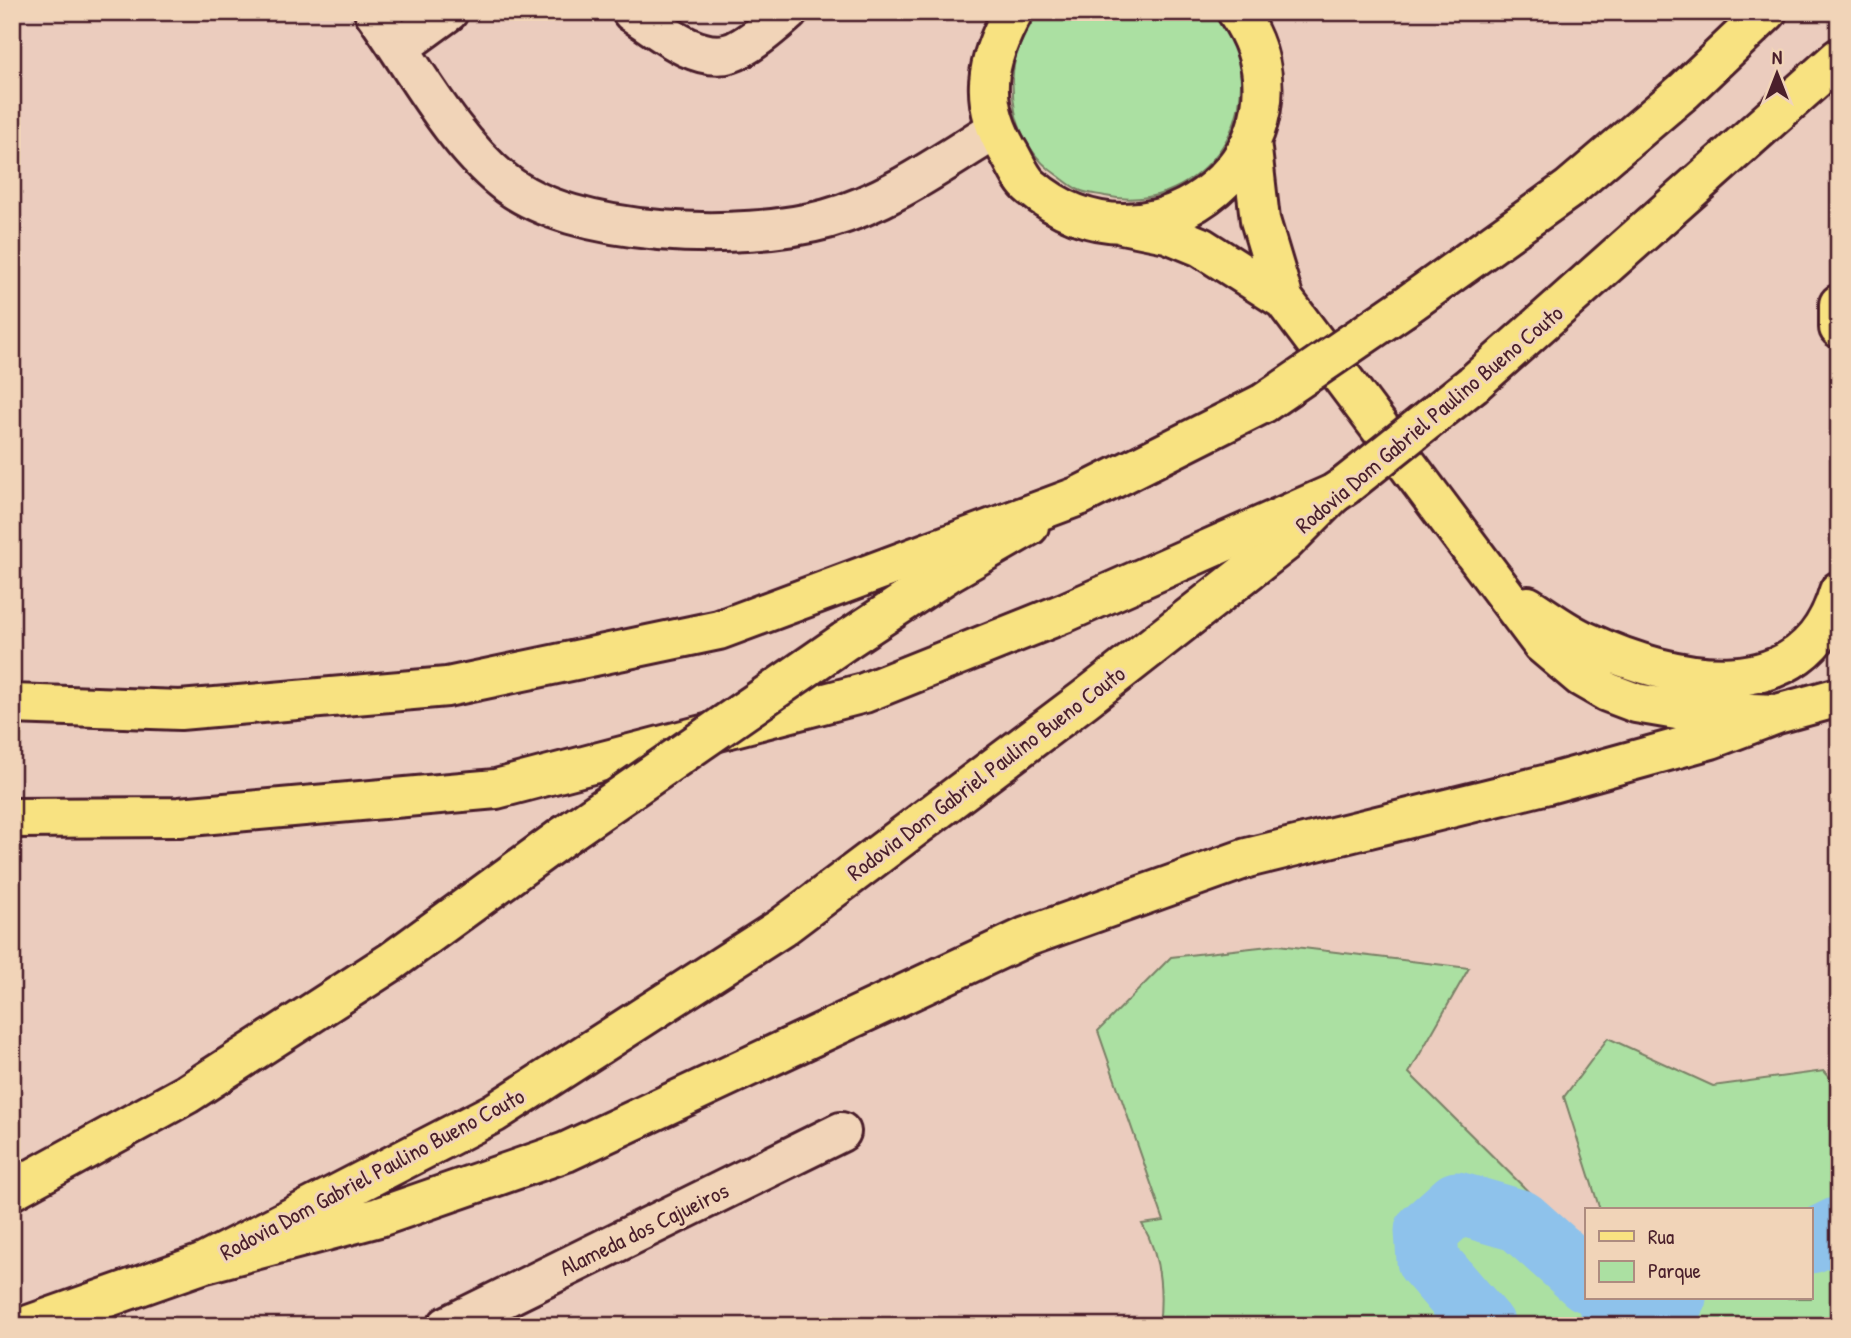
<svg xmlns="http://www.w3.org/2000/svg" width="1851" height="1338" viewBox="0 0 1851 1338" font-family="'Patrick Hand',sans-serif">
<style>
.green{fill:#abe0a2;stroke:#7a8066;stroke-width:2}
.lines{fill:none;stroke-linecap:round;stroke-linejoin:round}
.river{stroke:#8ec2eb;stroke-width:63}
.minor-casing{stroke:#4a1f2b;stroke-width:44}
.major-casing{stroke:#4a1f2b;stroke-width:44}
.highway-casing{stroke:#4a1f2b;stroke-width:44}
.minor{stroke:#f1d4b8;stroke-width:38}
.major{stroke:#f8e281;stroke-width:38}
.highway{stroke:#f8e281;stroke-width:38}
.major-bridge-casing{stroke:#4a1f2b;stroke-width:44;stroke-linecap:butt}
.highway-bridge-casing{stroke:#4a1f2b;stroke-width:44;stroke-linecap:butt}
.major-bridge{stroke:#f8e281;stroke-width:38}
.highway-bridge{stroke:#f8e281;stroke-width:38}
.labels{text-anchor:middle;stroke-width:6;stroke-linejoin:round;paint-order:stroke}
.street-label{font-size:23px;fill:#4a1f2b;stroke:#f1d4b8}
</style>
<rect width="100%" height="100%" fill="#ebccbe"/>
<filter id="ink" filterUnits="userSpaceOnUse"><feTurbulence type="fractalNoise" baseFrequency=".0143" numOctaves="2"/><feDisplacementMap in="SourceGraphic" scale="14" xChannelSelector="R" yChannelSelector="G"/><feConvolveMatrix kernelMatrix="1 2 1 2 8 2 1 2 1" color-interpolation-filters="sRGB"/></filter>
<g filter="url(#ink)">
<path class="green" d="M1039 12H1214C1220 22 1230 33 1234 44 1264 127 1193 215 1105 196 1097 194 1087 194 1079 190 1072 187 1064 180 1057 175 1036 161 1020 137 1015 111 1008 70 1015 46 1039 12Z
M1278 945 1469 968 1409 1073 1582 1245 1587 1244V1298H1811V1210H1600L1564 1097 1608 1038 1713 1086 1824 1071 1839 1088V1326H1159C1163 1292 1160 1254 1142 1224L1164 1221 1098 1031 1171 957Z"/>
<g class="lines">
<path class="river" d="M1811 1242 1839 1228
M1607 1298 1640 1308 1675 1298
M1484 1326 1428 1261 1426 1231 1457 1203 1520 1221 1587 1281"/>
<defs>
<path id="minor" d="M374 12C413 66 451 139 503 181 572 238 743 242 827 219 888 202 942 163 995 130
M632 12C658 29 697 63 730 53 747 48 774 24 788 12
M400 47 448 12
M447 1326 841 1132"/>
<path id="major" d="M1013 12C986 61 978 101 1008 151 1015 162 1021 179 1031 187 1156 293 1328 143 1237 12
M1251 141 1260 220 1284 300
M1122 224 1167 233 1201 247 1284 300 1542 644 1581 677 1607 692 1636 703 1677 710 1777 714 1839 697
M1528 606C1547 618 1566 633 1587 642 1673 682 1805 711 1839 591
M845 641 951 571 1029 526
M12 1190 187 1094 391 962 565 835
M202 1264 379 1217 566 1152 1026 937 1247 858 1548 784 1711 739 1777 714
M26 1326 202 1264 494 1113 781 928 1085 699 1284 543 1333 494"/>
<path id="highway" d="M1839 304V328
M1403 308 1569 189 1684 91 1767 12
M1473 384 1839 58
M12 704 180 710 447 687 719 630 1079 496 1264 403
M12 818 179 817 496 789 864 693 1064 613 1333 494 1345 486"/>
</defs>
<use href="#minor" class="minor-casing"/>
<use href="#major" class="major-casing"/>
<use href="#highway" class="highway-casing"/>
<use href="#minor" class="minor"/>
<use href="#major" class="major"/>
<use href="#highway" class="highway"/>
<defs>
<path id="major-bridge" d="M565 835 845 641"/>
<path id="highway-bridge" d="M1264 403 1403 308
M1345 486 1473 384"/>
</defs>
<use href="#major-bridge" class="major-bridge-casing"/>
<use href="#highway-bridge" class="highway-bridge-casing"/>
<use href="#major-bridge" class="major-bridge"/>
<use href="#highway-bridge" class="highway-bridge"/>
</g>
</g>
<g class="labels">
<g class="street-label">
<text transform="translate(1429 419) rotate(-40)" y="8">Rodovia Dom Gabriel Paulino Bueno Couto</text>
<text transform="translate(986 773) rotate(-37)" y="8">Rodovia Dom Gabriel Paulino Bueno Couto</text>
<text transform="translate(372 1174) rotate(-28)" y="8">Rodovia Dom Gabriel Paulino Bueno Couto</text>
<text transform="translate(644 1229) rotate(-26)" y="8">Alameda dos Cajueiros</text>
</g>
</g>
<rect width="1851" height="1338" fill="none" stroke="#f1d4b8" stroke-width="42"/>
<rect x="21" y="21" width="1809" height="1296" fill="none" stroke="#4a1f2b" stroke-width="2.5" filter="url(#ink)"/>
<rect x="1585" y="1208" width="228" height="91" fill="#f1d4b8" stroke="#ae8c80" stroke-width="2"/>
<rect x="1599" y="1231" width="35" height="10" fill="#f8e281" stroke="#ae8c80" stroke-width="2"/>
<text x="1648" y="1244" font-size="21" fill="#4a1f2b">Rua</text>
<rect x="1599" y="1261" width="35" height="21" fill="#abe0a2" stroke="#ae8c80" stroke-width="2"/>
<text x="1648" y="1278" font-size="21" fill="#4a1f2b">Parque</text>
<g transform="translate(1777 74)" stroke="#f1d4b8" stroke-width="5" paint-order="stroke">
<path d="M0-5L12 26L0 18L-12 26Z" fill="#4a1f2b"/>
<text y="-10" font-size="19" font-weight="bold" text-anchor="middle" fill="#4a1f2b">N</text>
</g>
</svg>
